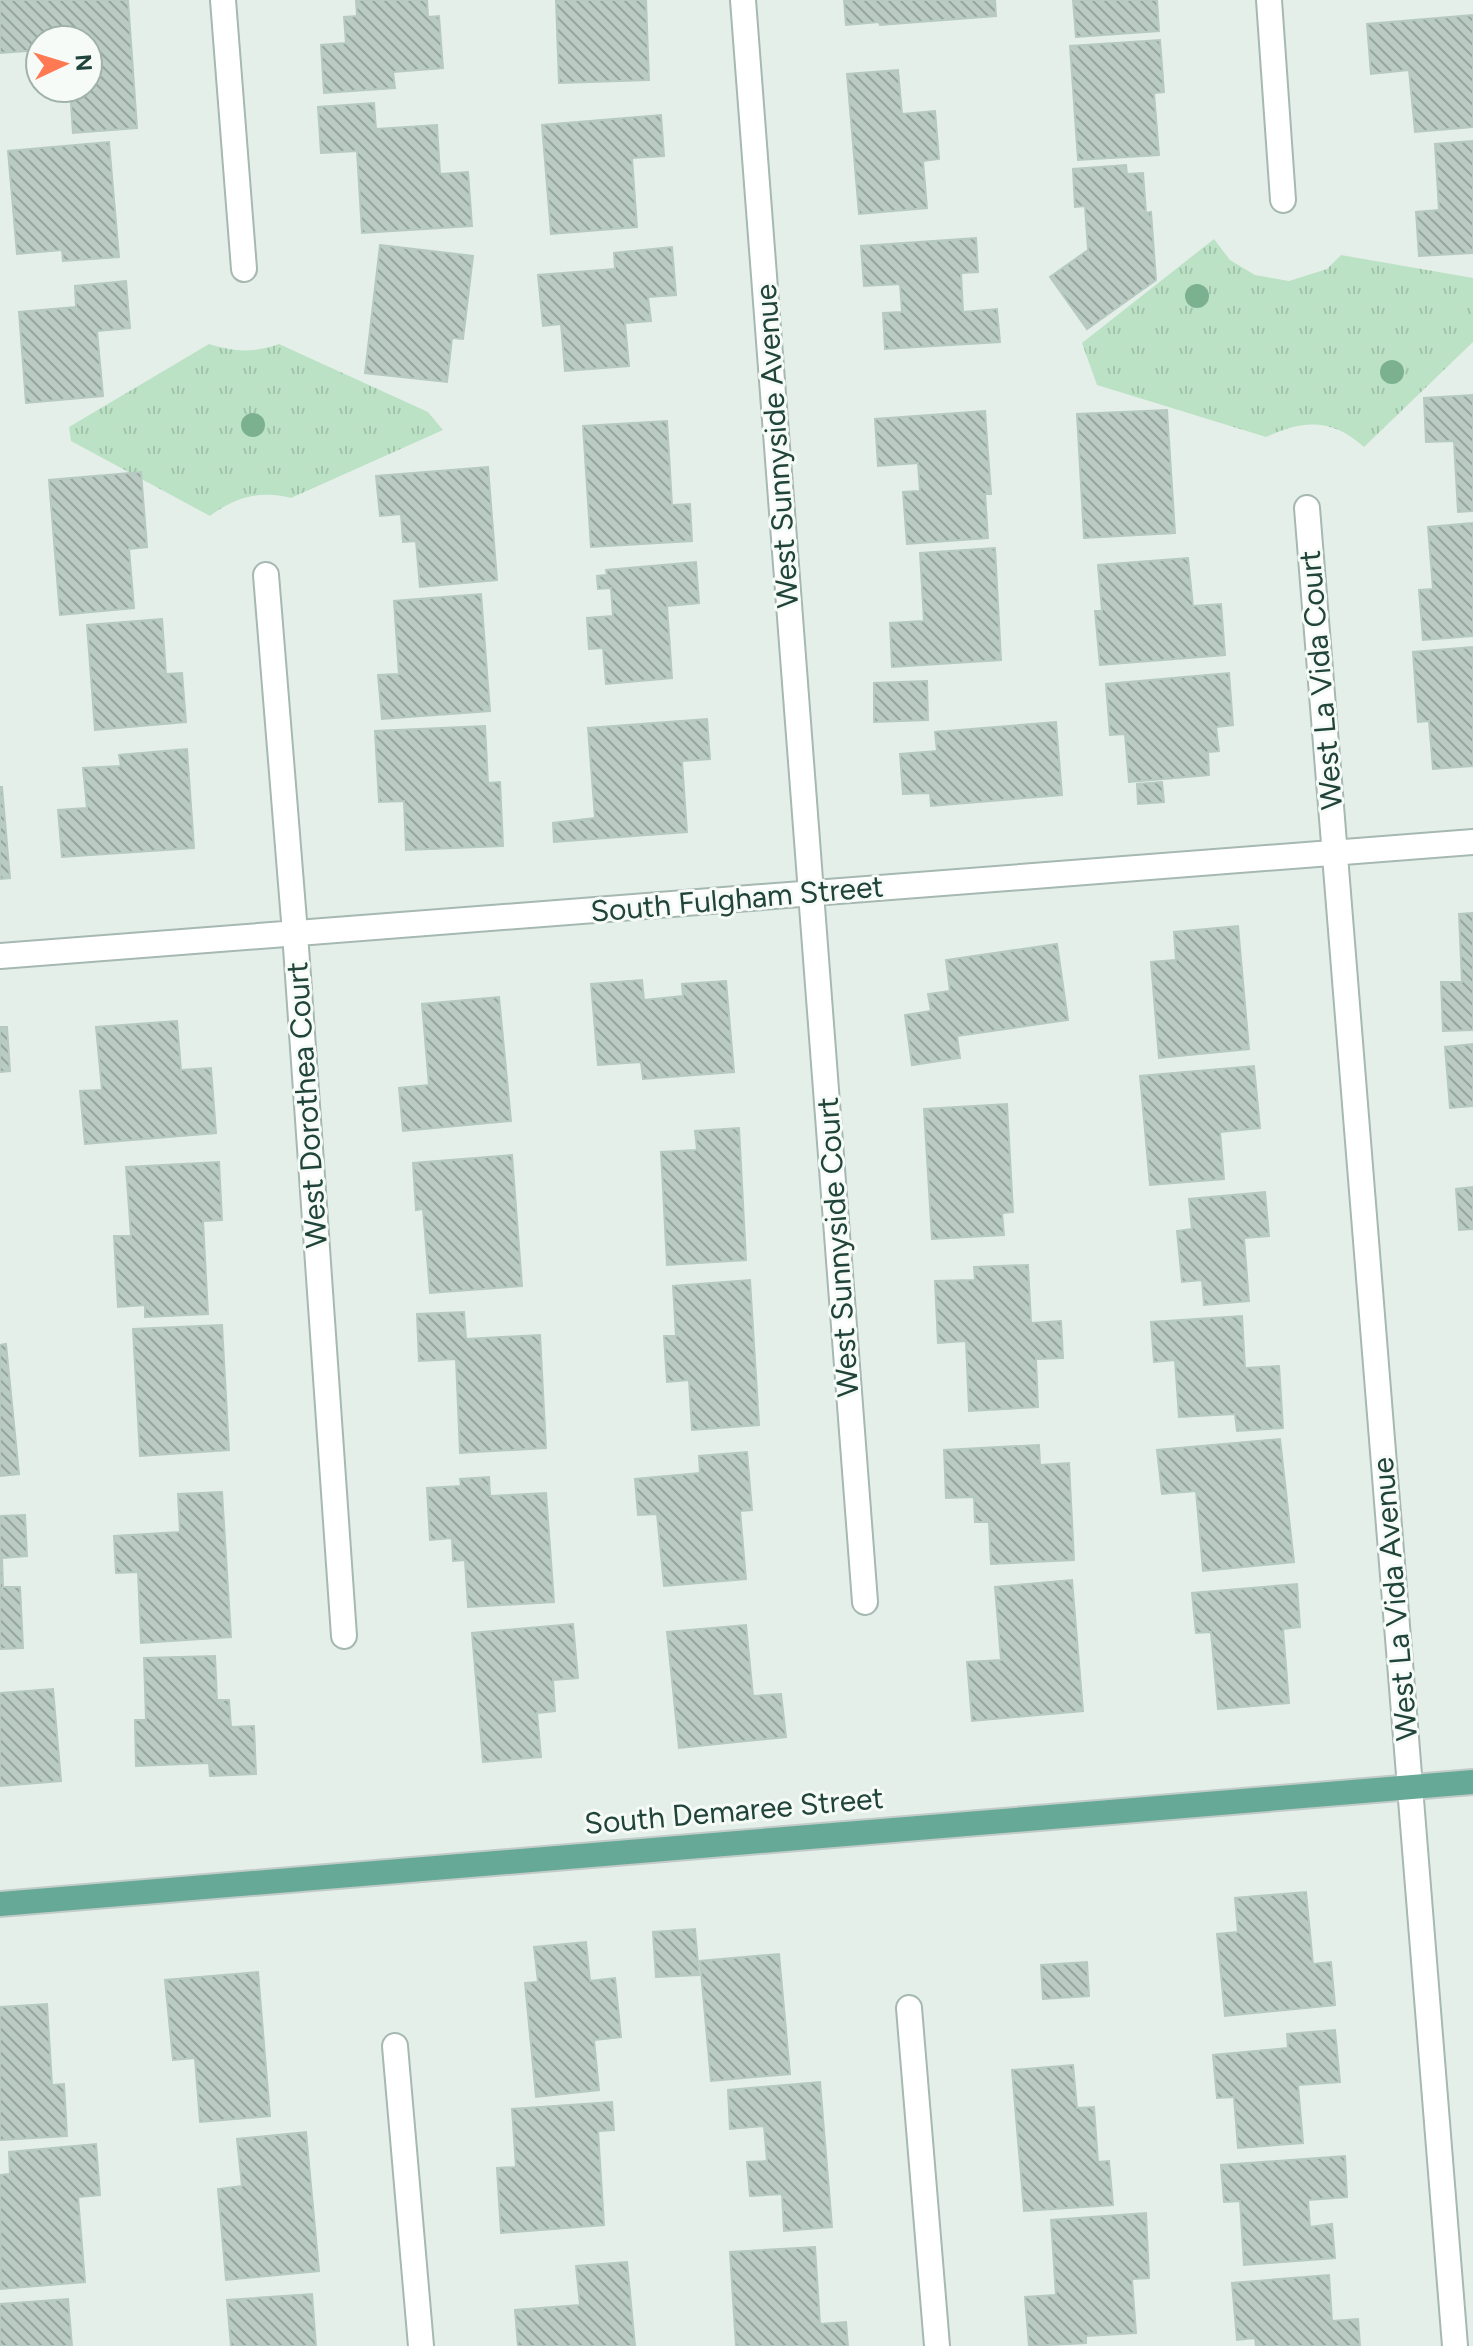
<svg xmlns="http://www.w3.org/2000/svg" width="1473" height="2346" viewBox="0 0 1473 2346" font-family="Figtree,sans-serif">
<style>
.grass{fill:url(#grass-tufts)}
.building{fill:url(#building-back-hatch);stroke:#b6cac1;stroke-width:2}
.lines{fill:none;stroke-linecap:round;stroke-linejoin:round}
.minor-casing{stroke:#a6b8b2;stroke-width:28}
.major-casing{stroke:#c1cbc8;stroke-width:28}
.minor{stroke:#fff;stroke-width:24}
.major{stroke:#65a996;stroke-width:24}
.tree{fill:#7cb190}
.labels{text-anchor:middle;stroke-width:6;stroke-linejoin:round;paint-order:stroke}
.street-label{font-size:30px;fill:#21443a;stroke:#f6fbf8}
</style>
<defs>
<pattern id="grass-tufts" width="24" height="20" patternUnits="userSpaceOnUse" patternTransform="scale(2)"><rect width="24" height="20" fill="#bce2c5"/><path d="M3 7l-1-3M5 7V3M7 7l1-3M15 17l-1-3M17 17v-4M19 17l1-3" fill="none" stroke="#a1c3aa"/></pattern>
<pattern id="building-back-hatch" width="6" height="6" patternUnits="userSpaceOnUse" patternTransform="scale(2)"><rect width="6" height="6" fill="#b9cbc3"/><path d="M-1 5l2 2M0 0l6 6M5-1l2 2" fill="none" stroke="#96a69f"/></pattern>
</defs>
<rect width="100%" height="100%" fill="#e5efea"/>
<path class="grass" d="M1214 239 1230 260 1255 275 1289 281 1327 269 1341 255 1473 278V342L1364 447C1331 418 1304 420 1266 437L1097 385 1082 343Z
M209 344C235 352 253 353 279 344L428 412 443 430 291 498C260 490 235 497 210 516L71 441 69 427Z"/>
<path class="building" d="M0 0H128L137 128 73 133 70 89 55 90V88H88V40H40V50L0 53Z
M356 0H427L428 17 439 16 443 68 393 72 395 88 324 93 321 45 346 43 344 17 357 16Z
M556 0H646L649 80 559 83Z
M844 0H995L996 16 880 25 879 22 846 25Z
M1073 0H1157L1159 31 1076 37Z
M1473 15V127L1415 132 1409 70 1371 74 1367 24Z
M1160 40 1164 92 1154 93 1159 155 1078 160 1070 46Z
M898 70 902 114 935 111 939 159 923 161 927 208 859 214 847 74Z
M374 103 376 129 437 125 440 174 468 172 472 226 362 233 357 151 321 153 318 107Z
M661 115 664 156 632 158 637 227 551 234 542 125Z
M1473 141V253L1419 256 1416 212 1439 210 1435 144Z
M109 142 119 257 63 261 62 250 17 254 8 151Z
M1126 165 1127 174 1143 173 1146 213 1151 212 1156 280 1087 329 1050 277 1088 250 1085 206 1075 207 1073 169Z
M976 238 978 272 961 273 963 312 997 309 1000 342 885 349 883 313 902 312 900 284 864 286 861 246Z
M380 245 473 256 463 339 452 338 447 382 365 373Z
M672 247 676 295 648 297 651 321 625 323 629 366 565 371 561 324 543 326 538 275 615 269 614 253Z
M126 281 130 328 97 331 103 396 26 403 19 312 76 307 75 286Z
M1473 395V511L1458 512 1454 441 1426 442 1424 398Z
M1167 410 1175 533 1084 538 1077 414Z
M985 411 991 494H985L988 538 907 544 903 492 920 491 918 463 878 466 875 419Z
M667 421 672 505 690 504 692 541 591 547 583 426Z
M488 467 497 580 420 587 416 541 403 542 401 514 380 516 376 476Z
M141 472 147 547 129 549 134 608 60 615 49 480Z
M1473 523V636L1423 640 1419 590 1433 589 1428 527Z
M995 548 1001 660 892 667 890 623 924 621 920 553Z
M1188 558 1193 606 1221 604 1225 655 1100 665 1095 611H1102L1098 565Z
M696 562 699 603 667 606 672 678 606 684 603 648 589 649 587 618 613 616 611 588 598 589 597 576 607 575 606 570Z
M481 594 490 711 382 719 378 675 399 674 394 601Z
M162 619 166 674 182 673 186 722 95 730 87 625Z
M1473 647V766L1433 769 1429 721 1418 722 1413 652Z
M1229 673 1233 725 1216 727 1219 751 1208 752 1209 775 1129 782 1125 734 1110 735 1106 684Z
M927 681 928 720 874 722V683Z
M707 719 710 759 682 761 687 832 554 842 553 823 595 818 588 728Z
M1056 722 1062 795 931 806 930 793 903 794 900 754 937 751 935 732Z
M485 726 488 783 500 782 503 846 406 850 404 801 379 802 375 731Z
M187 749 194 848 62 857 58 810 87 808 83 768 121 766 119 755Z
M1162 782 1164 802 1138 804 1137 784Z
M0 787H2L10 878 0 879Z
M1473 913V1030L1443 1031 1441 982H1462L1459 914Z
M1238 926 1249 1049 1159 1058 1151 962 1176 960 1174 932Z
M1057 944 1068 1020 957 1036 960 1058 912 1065 905 1015 931 1011 928 994 950 991 946 960Z
M642 980 644 1000 683 996 682 984 726 981 734 1072 643 1079 641 1062 598 1065 591 984Z
M499 997 511 1121 403 1131 399 1088 429 1085 422 1004Z
M177 1021 181 1070 211 1068 216 1133 85 1144 80 1091 102 1090 96 1027Z
M0 1027H7L10 1071 0 1072Z
M1473 1044V1106L1450 1108 1445 1047Z
M1254 1066 1260 1128 1220 1132 1224 1179 1150 1185 1140 1076Z
M1007 1104 1013 1212 1002 1213 1004 1235 932 1239 924 1109Z
M739 1128 746 1260 667 1265 661 1152 697 1150 695 1131Z
M512 1155 522 1286 430 1293 423 1209 416 1210 413 1163Z
M219 1162 222 1220 203 1221 208 1314 145 1317V1305L118 1307 114 1236H131L126 1167Z
M1473 1187V1229L1459 1230 1456 1189Z
M1265 1192 1269 1236 1244 1238 1249 1301 1204 1305 1202 1280 1182 1282 1177 1231 1192 1229 1189 1199Z
M1028 1265 1031 1323 1061 1321 1063 1358 1036 1359 1038 1407 969 1411 966 1341 938 1343 935 1281 975 1280 974 1267Z
M750 1280 759 1425 692 1430 689 1380 667 1382 664 1336H676L673 1286Z
M464 1312 466 1339 540 1335 546 1448 460 1453 456 1359 419 1361 417 1314Z
M1242 1316 1245 1368 1279 1366 1283 1428 1237 1431 1235 1414 1179 1417 1175 1360 1154 1362 1151 1322Z
M222 1325 229 1450 140 1456 133 1329Z
M6 1344 19 1474 0 1476V1345Z
M1280 1439 1294 1562 1203 1571 1196 1491 1162 1494 1157 1450Z
M1039 1445 1040 1465 1069 1463 1074 1560 991 1564 989 1522H975L974 1497 946 1498 944 1450Z
M747 1452 752 1510 740 1511 746 1579 664 1586 657 1514 638 1515 635 1479 700 1473 699 1456Z
M489 1477 490 1496 546 1493 554 1602 468 1607 465 1560 453 1561 452 1538 430 1540 427 1488 461 1486 460 1479Z
M222 1492 231 1637 141 1643 138 1572 116 1573 114 1536 180 1532 178 1494Z
M25 1515 27 1556 2 1558 3 1587H20L23 1648 0 1649V1516Z
M1072 1580 1083 1711 972 1721 967 1662 1001 1660 995 1587Z
M1297 1584 1300 1627 1283 1629 1289 1703 1218 1709 1211 1632 1196 1633 1192 1593Z
M573 1624 578 1678 553 1680 555 1711 537 1713 541 1757 483 1762 472 1633Z
M746 1625 753 1696 781 1694 786 1737 679 1748 667 1632Z
M215 1656 217 1700H229L231 1727 254 1726 256 1774 210 1776 209 1763 136 1766 135 1720H146L144 1658Z
M53 1689 61 1781 0 1786V1693Z
M1306 1892 1313 1964 1331 1962 1335 2005 1225 2016 1217 1934 1238 1932 1235 1898Z
M695 1929 699 1975 656 1977 653 1932Z
M586 1942 590 1981 615 1978 621 2037 594 2040 599 2090 536 2097 525 1983 538 1982 534 1947Z
M779 1954 790 2074 711 2081 700 1961Z
M1087 1962 1089 1996 1043 1999 1041 1965Z
M258 1972 270 2116 200 2122 195 2058 173 2060 165 1980Z
M47 2004 52 2085 64 2084 67 2136 0 2140V2007Z
M1335 2030 1340 2082 1298 2085 1303 2143 1238 2148 1234 2097 1217 2098 1213 2055 1288 2048 1287 2034Z
M1073 2065 1077 2108 1094 2107 1098 2162 1109 2161 1113 2205 1024 2211 1012 2070Z
M820 2082 832 2227 784 2231 782 2194 750 2196 747 2162 767 2161 764 2126 730 2129 728 2090Z
M612 2102 614 2130 598 2131 604 2225 501 2233 497 2168 516 2167 512 2109Z
M306 2132 319 2271 226 2280 218 2189 242 2186 237 2139Z
M96 2144 100 2195 78 2197 85 2282 1 2289 0 2175 10 2174 9 2152Z
M1345 2156 1347 2197 1308 2200 1310 2227 1332 2224 1335 2258 1244 2265 1240 2201 1224 2202 1221 2165Z
M1146 2213 1149 2278 1132 2279 1136 2333 1086 2336V2343L1029 2346 1025 2297 1056 2295 1051 2220Z
M815 2247 820 2324 846 2322 848 2346H736L730 2252Z
M627 2262 635 2346H518L515 2310 580 2305 576 2266Z
M1329 2275 1332 2321 1358 2319 1360 2346H1256L1255 2338 1237 2340 1232 2283Z
M312 2294 316 2346H231L227 2300Z
M68 2299 72 2346H0V2304Z"/>
<g class="lines">
<defs>
<path id="minor" d="M223 0 244 269
M743 0 865 1602
M1269 0 1283 200
M1307 508 1455 2346
M266 575 295 933 344 1636
M0 956 1473 842
M909 2008 937 2346
M395 2046 421 2346"/>
<path id="major" d="M0 1904 1473 1782"/>
</defs>
<use href="#minor" class="minor-casing"/>
<use href="#major" class="major-casing"/>
<use href="#minor" class="minor"/>
<use href="#major" class="major"/>
</g>
<g class="tree">
<circle cx="1197" cy="296" r="12"/>
<circle cx="1392" cy="372" r="12"/>
<circle cx="253" cy="425" r="12"/>
</g>
<g class="labels">
<g class="street-label">
<text transform="translate(777 446) rotate(-94)" y="10">West Sunnyside Avenue</text>
<text transform="translate(1321 680) rotate(-95)" y="10">West La Vida Court</text>
<text transform="translate(737 899) rotate(-5)" y="10">South Fulgham Street</text>
<text transform="translate(307 1105) rotate(-94)" y="10">West Dorothea Court</text>
<text transform="translate(838 1247) rotate(-94)" y="10">West Sunnyside Court</text>
<text transform="translate(1395 1599) rotate(-95)" y="10">West La Vida Avenue</text>
<text transform="translate(734 1811) rotate(-5)" y="10">South Demaree Street</text>
</g>
</g>
<g transform="translate(64 64) rotate(86)"><circle r="38" fill="#f6fbf8" stroke="#a1b2ac" stroke-width="2"/>
<path d="M0-6L14 30L0 20L-14 30Z" fill="#ff7953"/>
<text y="-12" font-size="22" font-weight="bold" text-anchor="middle" fill="#21443a">N</text>
</g>
</svg>
